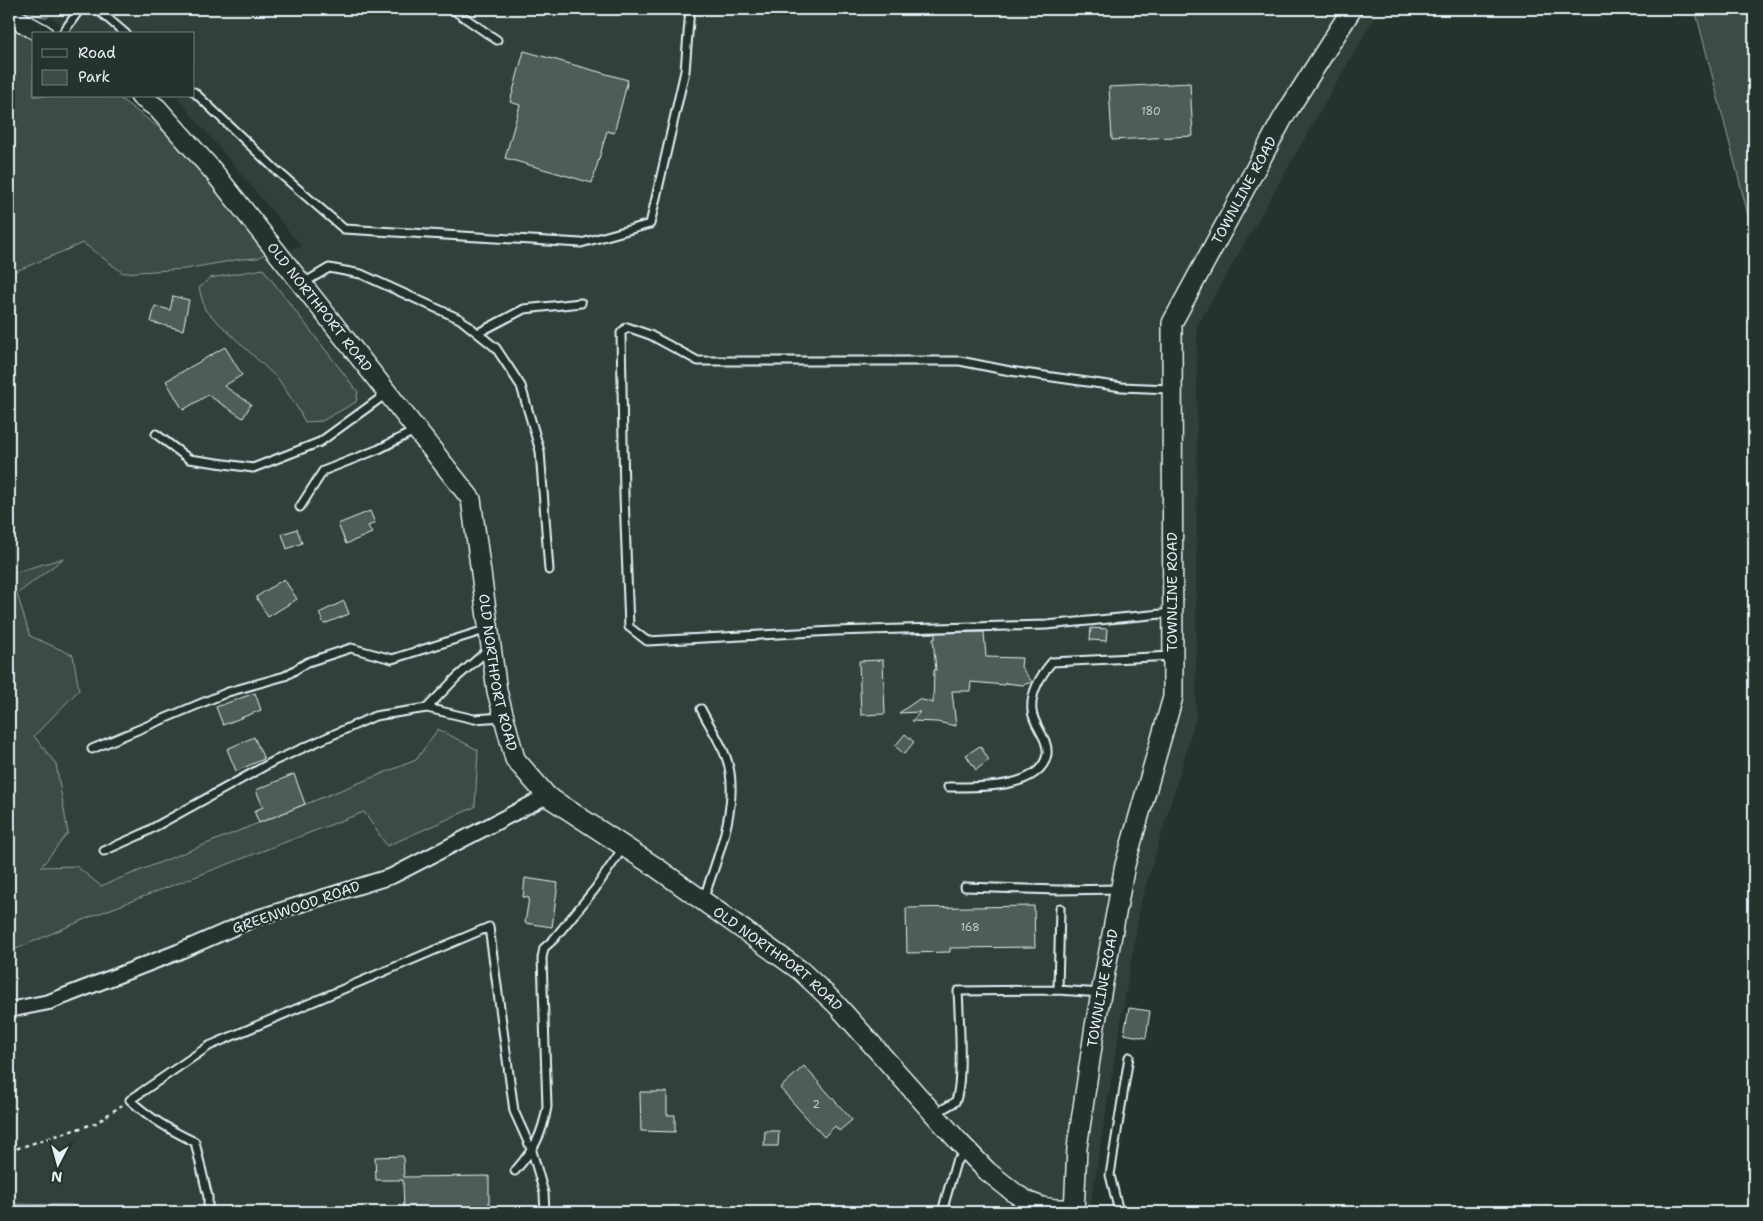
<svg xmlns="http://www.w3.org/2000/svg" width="1763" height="1221" viewBox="0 0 1763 1221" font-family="'Shantell Sans',sans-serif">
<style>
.built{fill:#333f3a}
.green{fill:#3e4b47;stroke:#939ea0}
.building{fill:#505c59;stroke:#e8f1f8}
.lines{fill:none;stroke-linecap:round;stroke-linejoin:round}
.service-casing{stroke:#e8f1f8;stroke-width:11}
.minor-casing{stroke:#e8f1f8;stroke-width:18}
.secondary-casing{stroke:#e8f1f8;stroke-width:22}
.path{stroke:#e8f1f8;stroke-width:2.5;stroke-dasharray:4 4;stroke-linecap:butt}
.service{stroke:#26332d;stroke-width:7}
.minor{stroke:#26332d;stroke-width:14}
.secondary{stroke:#26332d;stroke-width:19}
.labels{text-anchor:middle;stroke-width:4.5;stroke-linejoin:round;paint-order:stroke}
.number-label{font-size:11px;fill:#c2ccd0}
.street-label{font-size:14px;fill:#e8f1f8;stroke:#26332d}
</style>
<rect width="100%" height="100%" fill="#26332d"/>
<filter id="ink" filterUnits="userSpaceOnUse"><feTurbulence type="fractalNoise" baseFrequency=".02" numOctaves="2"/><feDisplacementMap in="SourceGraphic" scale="10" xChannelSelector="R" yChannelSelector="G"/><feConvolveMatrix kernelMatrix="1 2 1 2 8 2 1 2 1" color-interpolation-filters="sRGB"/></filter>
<g filter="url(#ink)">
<path class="built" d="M36 9H1379L1197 326 1196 718 1141 902 1089 1212H9V274L83 243 123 273 185 269 302 247 176 96H194V34H80Z"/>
<path class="green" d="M16 9H49L52 11 47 18Z
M1695 9H1754V238Z
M9 26 34 38V96H117L178 142 268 252 258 258 241 259 185 269 123 273 83 243 9 274Z
M263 269 358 392 356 402 322 421 305 422 298 409 279 380 205 310 199 288 210 278Z
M64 558 17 594 30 636 73 655 79 690 34 736 56 764 68 833 41 867 76 866 101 886 416 760 438 729 478 750 475 807 387 846 364 812 90 917 9 952V574Z
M9 1204 72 1205 89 1212H9Z"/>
<path class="building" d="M524 51 628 80 614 133 607 131 592 183 505 158 520 105 510 102Z
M1190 83 1193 136 1112 140 1109 87Z
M173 296 189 300 183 330 151 322 155 306 170 310Z
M225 347 242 375 224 386 251 404 243 418 208 395 183 410 166 381Z
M370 511 375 523 368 526 372 533 346 544 338 524Z
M297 529 302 543 287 549 282 534Z
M284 579 297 599 268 617 256 597Z
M344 601 349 614 324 624 319 613Z
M1091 628 1107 629 1106 641 1090 640Z
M984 632 986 657 1022 658 1021 667 1032 682 1023 685 1005 683V685L971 682 970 691H952L956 726 937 722 912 721 920 712 899 713 919 699 933 703 934 670H936L933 639H935V633Z
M883 660 885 714 861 715 859 661Z
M255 693 261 710 223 725 216 707Z
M905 734 914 742 904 754 895 746Z
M254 737 264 759 236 771 227 749Z
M980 746 989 760 976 770 966 755Z
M294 774 305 804 259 823 254 811 263 807 256 790Z
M525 878 558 883 552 927 525 923 529 898 523 897Z
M1034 906 1035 947 950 948V952L907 953 906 908Z
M1129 1008 1150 1011 1146 1038 1124 1034Z
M804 1066 852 1120 839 1131 835 1126 824 1137 780 1088Z
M640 1092H667V1115H675V1132L641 1131Z
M765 1131H779L778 1146H764Z
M403 1156 404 1177 489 1176V1212H404L403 1180H376L375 1157Z"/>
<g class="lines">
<defs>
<path id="service" d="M97 9 126 34
M452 9 497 40
M62 34 80 9
M194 92 276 170 344 229 581 243 650 224 685 71 690 9
M302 284 329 268 361 274 460 319 496 348 521 386 540 451 549 570
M478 333 524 309 581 303
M1170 389 1122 387 1010 371 960 361H698L650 335 627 327 621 333 624 495 629 627 647 641 834 631 1046 625 1172 613
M156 434 189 459 253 468 320 442 386 394
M300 507 323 471 379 449 416 430
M488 650 456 678 427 708 474 719 503 717
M701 709C709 725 720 741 726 757 742 799 717 860 703 900
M92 749 228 692 285 676 308 662 351 648 392 659 488 629
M948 787C975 787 1041 790 1047 754 1049 739 1033 725 1032 711 1030 693 1041 675 1052 662L1172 656
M104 851 140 835 274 761 375 716 427 708
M965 887 1058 890 1120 889
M1058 990 1060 908
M936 1113 955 1102C964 1086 959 1012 958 991L1058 990 1101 993
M515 1171C534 1149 542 1136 547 1107L542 958 544 948 553 940 595 889 623 848
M208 1212V1197L195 1142C170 1130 151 1119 130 1100L209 1046 489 927 514 1111 532 1151 544 1193 545 1212
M942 1212 956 1162 967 1152
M1119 1212 1110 1175 1129 1057"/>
<path id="minor" d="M9 1010 49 1002 178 952 256 918 392 876 547 796"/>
<g id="secondary">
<path d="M9 15 43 34"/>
<path id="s1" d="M140 96 157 108 213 171 471 499 497 691 515 759 547 796 657 868 801 971 836 1004 959 1142 987 1171 1016 1194 1029 1202 1042 1207 1055 1209H1073"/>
<path id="s2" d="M1074 1212 1077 1148 1095 1026 1125 865 1173 697 1172 323 1283 118 1352 9"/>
</g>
</defs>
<use href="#service" class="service-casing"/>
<use href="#minor" class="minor-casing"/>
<use href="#secondary" class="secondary-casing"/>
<path class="path" d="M9 1151 96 1123 122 1105"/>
<use href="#service" class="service"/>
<use href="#minor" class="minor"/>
<use href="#secondary" class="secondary"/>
</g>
</g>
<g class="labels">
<g class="number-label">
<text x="1151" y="115">180</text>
<text x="970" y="931">168</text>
<text x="816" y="1108">2</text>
</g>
<g class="street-label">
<text dy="5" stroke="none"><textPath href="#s2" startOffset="1051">TOWNLINE ROAD</textPath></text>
<text dy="5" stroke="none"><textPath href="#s1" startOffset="278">OLD NORTHPORT ROAD</textPath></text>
<text transform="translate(1172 592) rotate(-90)" y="5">TOWNLINE ROAD</text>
<text dy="5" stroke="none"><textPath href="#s1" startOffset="698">OLD NORTHPORT ROAD</textPath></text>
<text transform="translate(296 907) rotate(-19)" y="5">GREENWOOD ROAD</text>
<text dy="5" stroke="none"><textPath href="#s1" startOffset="1118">OLD NORTHPORT ROAD</textPath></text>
<text dy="5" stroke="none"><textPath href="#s2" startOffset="226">TOWNLINE ROAD</textPath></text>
</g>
</g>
<rect width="1763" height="1221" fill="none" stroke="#26332d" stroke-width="30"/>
<rect x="15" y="15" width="1733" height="1191" fill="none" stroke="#e8f1f8" stroke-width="2" filter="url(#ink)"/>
<rect x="32" y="32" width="162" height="65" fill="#26332d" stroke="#747f7e"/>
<rect x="42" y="49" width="25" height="8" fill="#26332d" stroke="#747f7e"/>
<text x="78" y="58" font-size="15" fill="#e8f1f8">Road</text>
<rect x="42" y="70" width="25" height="15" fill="#3e4b47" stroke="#747f7e"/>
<text x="78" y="82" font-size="15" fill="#e8f1f8">Park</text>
<g transform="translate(58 1164) rotate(186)" stroke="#26332d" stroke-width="4" paint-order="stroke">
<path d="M0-4L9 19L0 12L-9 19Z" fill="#e8f1f8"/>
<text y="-8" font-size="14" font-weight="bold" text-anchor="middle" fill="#e8f1f8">N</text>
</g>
</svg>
